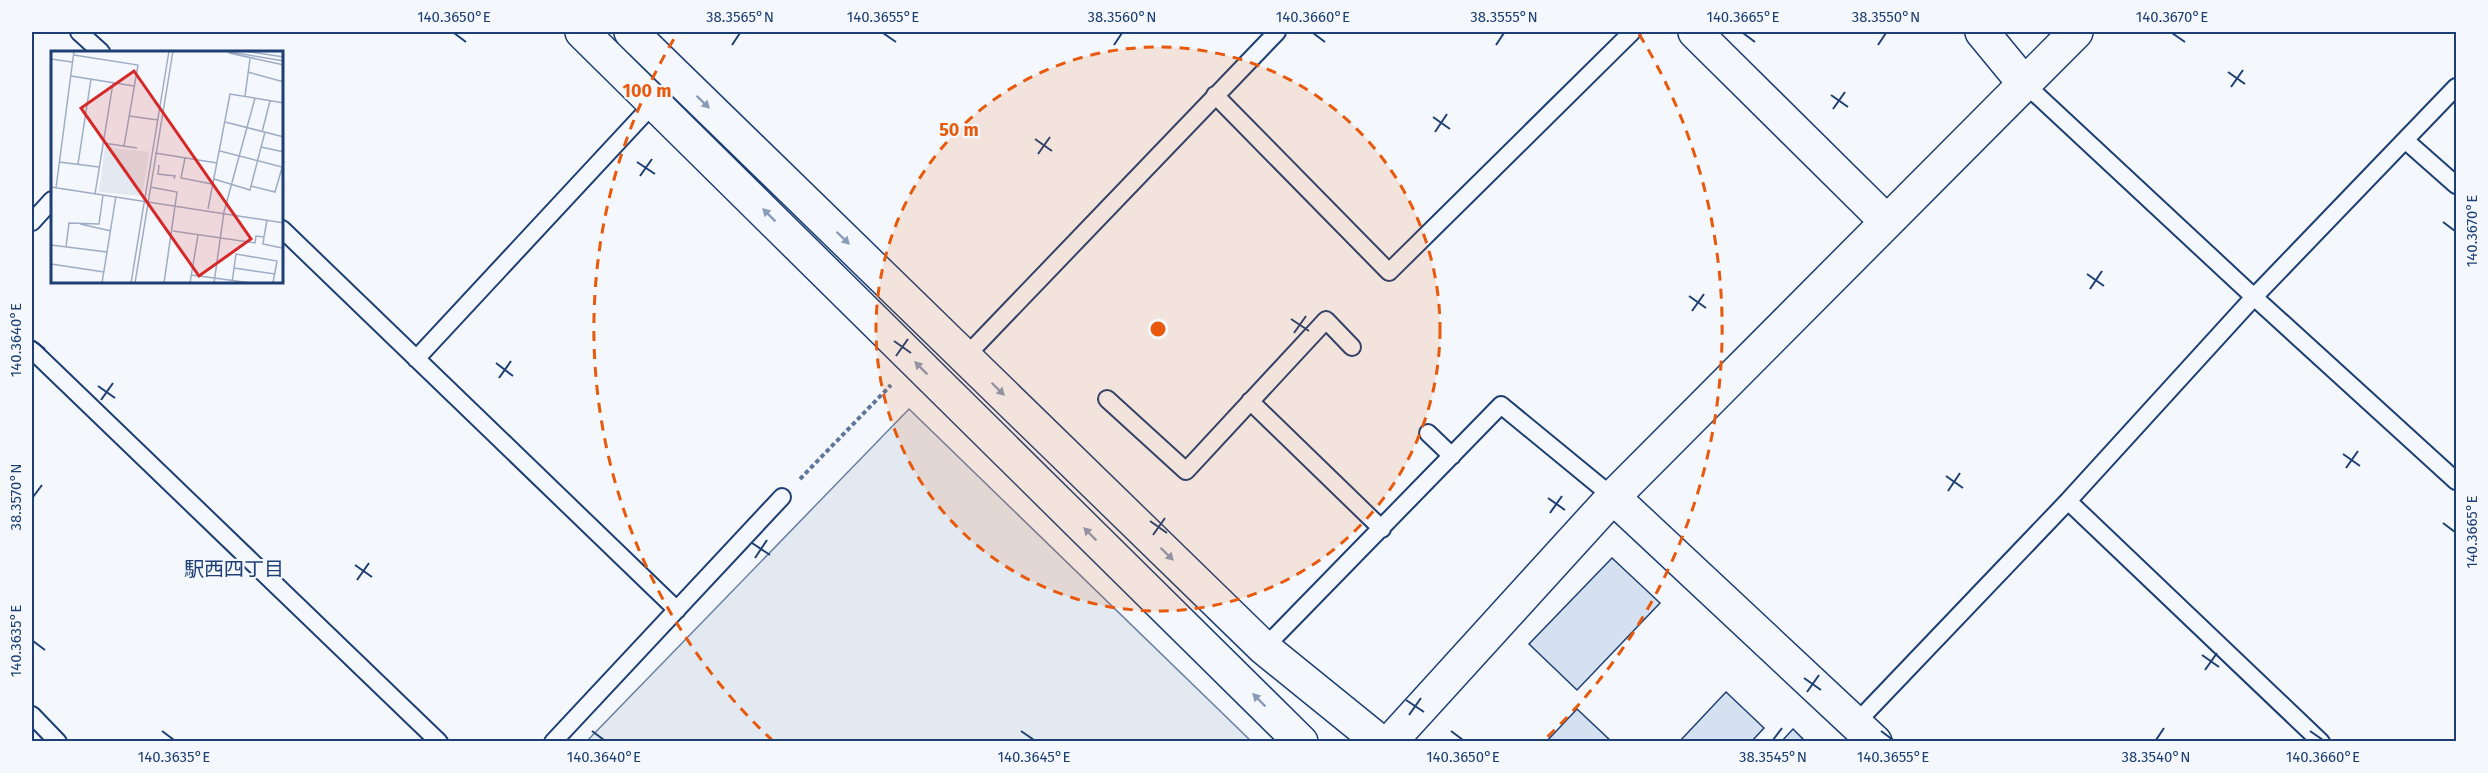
<svg xmlns="http://www.w3.org/2000/svg" width="2488" height="773" viewBox="0 0 2488 773" font-family="'Fira Sans','Noto Sans JP',sans-serif">
<style>
.green{fill:#e3e9f0;stroke:#687fa3;stroke-width:1.5}
.building{fill:#d5e0f0;stroke:#1d3f73;stroke-width:1.5}
.lines{fill:none;stroke-linecap:round;stroke-linejoin:round}
.lane-casing{stroke:#1d3f73;stroke-width:20}
.street-casing{stroke:#1d3f73;stroke-width:36}
.secondary-casing{stroke:#1d3f73;stroke-width:36}
.path{stroke:#5e769c;stroke-width:4;stroke-dasharray:4.5 3;stroke-linecap:butt}
.lane{stroke:#f4f7fb;stroke-width:16}
.street{stroke:#f4f7fb;stroke-width:33}
.secondary{stroke:#f4f7fb;stroke-width:33}
.oneway{fill:#889bb7}
.ticks{fill:none;stroke:#1d3f73;stroke-width:2}
.ring{fill:none;stroke:#e8590c;stroke-width:3;stroke-dasharray:10 8}
.labels{text-anchor:middle;stroke-width:4.5;stroke-linejoin:round;paint-order:stroke}
.neighbourhood-label{font-size:20px;fill:#1d3f73;stroke:#f4f7fb}
.inset-road{fill:none;stroke:#9eadc5;stroke-width:1.5}
.view{fill:#d62828;fill-opacity:0.15;stroke:#d62828;stroke-width:3}
.inset-edge{fill:none;stroke:#1d3f73;stroke-width:3}
.centre{fill:#e8590c;stroke:#f4f7fb;stroke-width:3}
.ring-label{font-size:18px;text-anchor:middle;font-weight:bold;fill:#e8590c;stroke:#f4f7fb;stroke-width:4.5;stroke-linejoin:round;paint-order:stroke}
.neatline{fill:none;stroke:#1d3f73;stroke-width:2}
.ticks-label{font-size:15px;text-anchor:middle;fill:#1d3f73}
</style>
<rect width="100%" height="100%" fill="#f4f7fb"/>
<path class="green" d="M909 409 1251 741H587Z"/>
<path class="building" d="M1612 558 1660 603 1577 690 1529 644Z
M1726 692 1764 728 1751 742H1679Z
M1577 709 1612 742H1546Z
M1793 729 1806 742H1781Z"/>
<g class="lines">
<defs>
<path id="lane" d="M79 32 101 52
M2024 83 2254 297 2456 481
M1215 95 1389 272 1632 32
M2405 140 2456 185
M32 222 52 200
M282 229 677 610
M32 350 439 742
M965 357 1277 32
M416 359 655 102
M1107 399 1186 471 1326 320 1352 347
M1250 401 1382 529
M1428 433 1452 456
M2068 501 2321 742
M1264 648 1501 405 1613 497
M32 715 58 742
M1856 723 2068 501 2254 297 2456 87
M553 742 782 497"/>
<path id="street" d="M1695 32 1886 221
M1982 32 2024 83
M1613 497 1875 742
M1390 742 1613 497 2076 32"/>
<path id="secondary" d="M582 32 1301 742
M631 32 1264 648 1380 742"/>
</defs>
<use href="#lane" class="lane-casing"/>
<use href="#street" class="street-casing"/>
<use href="#secondary" class="secondary-casing"/>
<path class="path" d="M800 479 891 385"/>
<use href="#lane" class="lane"/>
<use href="#street" class="street"/>
<use href="#secondary" class="secondary"/>
</g>
<defs><path id="oneway-solid" d="M-6-.8H1V-3.2L6.5 0L1 3.2V.8H-6Z" transform="scale(1.5)"/></defs>
<g class="oneway">
<use href="#oneway-solid" transform="translate(703 102) rotate(44)"/>
<use href="#oneway-solid" transform="translate(769 215) rotate(-135)"/>
<use href="#oneway-solid" transform="translate(843 238) rotate(44)"/>
<use href="#oneway-solid" transform="translate(921 368) rotate(-135)"/>
<use href="#oneway-solid" transform="translate(998 389) rotate(44)"/>
<use href="#oneway-solid" transform="translate(1090 534) rotate(-135)"/>
<use href="#oneway-solid" transform="translate(1167 554) rotate(44)"/>
<use href="#oneway-solid" transform="translate(1259 700) rotate(-135)"/>
</g>
<path class="ticks" d="M454 33 466 42M883 33 896 42M1313 33 1325 42M1743 33 1755 42M2172 33 2185 42M732 45 740 33M1114 45 1122 33M1496 45 1504 33M1878 45 1886 33M2228 72 2245 84M2231 87 2243 70M1831 95 1848 107M1833 109 1845 92M1433 117 1450 129M1435 132 1447 114M1035 139 1052 151M1038 154 1050 137M637 162 655 174M640 176 652 159M2443 222 2455 231M2087 274 2104 286M2090 289 2102 271M1689 296 1706 308M1692 311 1704 294M1291 319 1309 331M1294 333 1306 316M33 340 45 349M894 341 911 353M896 356 908 339M496 363 513 376M499 378 511 361M98 386 115 398M101 400 113 383M2343 454 2360 466M2346 468 2358 451M1946 476 1963 488M1948 491 1960 473M33 497 42 485M1548 498 1565 510M1550 513 1562 496M1150 521 1167 533M2443 523 2455 532M1153 535 1165 518M752 543 770 555M755 558 767 540M355 565 372 577M357 580 369 563M33 641 45 650M2202 655 2219 667M2205 670 2217 653M1804 678 1821 690M1807 692 1819 675M1406 700 1424 712M1409 715 1421 698M162 731 174 740M592 731 604 740M1021 731 1034 740M1451 731 1463 740M1881 731 1893 740M2310 731 2323 740M1773 740 1782 728M2156 740 2164 728"/>
<circle cx="1158" cy="329" r="282" fill="#e8590c" fill-opacity=".12"/>
<g class="ring">
<circle cx="1158" cy="329" r="282"/>
<path d="M773 741A564 564 0 0 1 677 34M1639 34A564 564 0 0 1 1543 741"/>
</g>
<g class="labels">
<g class="neighbourhood-label">
<text x="234" y="576">駅西四丁目</text>
</g>
</g>
<g transform="translate(51 51)">
<rect width="232" height="232" fill="#f4f7fb"/>
<path d="M54 96 98 101 91 145 48 141Z" fill="#e3e9f0"/>
<path class="inset-road" d="M173 0 233 10M193 0 233 6M178 2 233 14M23 4 87 14 73 95M0 8 21 11M197 21 233 31M20 25 83 35M194 45 199 8M78 65 107 69M174 71 233 86M211 81 219 50M52 92 86 97M210 96 233 101M169 100 231 116M104 102 166 112M134 107 130 127 161 133M8 111 48 116M27 113 40 28M108 114 107 123 124 125 123 128M163 128 199 139 214 81M200 135 224 141 233 110M0 136 233 172M99 136 126 141 113 232M5 137 23 0M44 143 62 32M157 158 179 43 233 52M29 173 60 180M122 180 204 192 205 185 213 186 216 169M213 186 212 193 231 197M0 194 56 201M15 196 18 172 48 173 52 144M0 213 53 221M183 217 224 223M141 224 200 232M51 232 65 145M80 232 118 0M84 232 122 0M139 232 147 184M163 232 173 161 204 47M181 232 185 203 226 210 222 232"/>
<path class="view" d="M83 20 200 188 148 225 30 57Z"/>
<rect width="232" height="232" class="inset-edge"/>
</g>
<circle cx="1158" cy="329" r="9" class="centre"/>
<g class="ring-label">
<text x="647" y="97">100 m</text>
<text x="959" y="136">50 m</text>
</g>
<rect width="2488" height="773" fill="none" stroke="#f4f7fb" stroke-width="66"/>
<rect x="33" y="33" width="2422" height="707" class="neatline"/>
<g class="ticks-label">
<text x="454" y="22">140.3650°E</text>
<text x="740" y="22">38.3565°N</text>
<text x="883" y="22">140.3655°E</text>
<text x="1122" y="22">38.3560°N</text>
<text x="1313" y="22">140.3660°E</text>
<text x="1504" y="22">38.3555°N</text>
<text x="1743" y="22">140.3665°E</text>
<text x="1886" y="22">38.3550°N</text>
<text x="2172" y="22">140.3670°E</text>
<text transform="translate(2472 231) rotate(-90)" y="5">140.3670°E</text>
<text transform="translate(16 340) rotate(-90)" y="5">140.3640°E</text>
<text transform="translate(16 497) rotate(-90)" y="5">38.3570°N</text>
<text transform="translate(2472 532) rotate(-90)" y="5">140.3665°E</text>
<text transform="translate(16 641) rotate(-90)" y="5">140.3635°E</text>
<text x="174" y="762">140.3635°E</text>
<text x="604" y="762">140.3640°E</text>
<text x="1034" y="762">140.3645°E</text>
<text x="1463" y="762">140.3650°E</text>
<text x="1773" y="762">38.3545°N</text>
<text x="1893" y="762">140.3655°E</text>
<text x="2156" y="762">38.3540°N</text>
<text x="2323" y="762">140.3660°E</text>
</g>
</svg>
